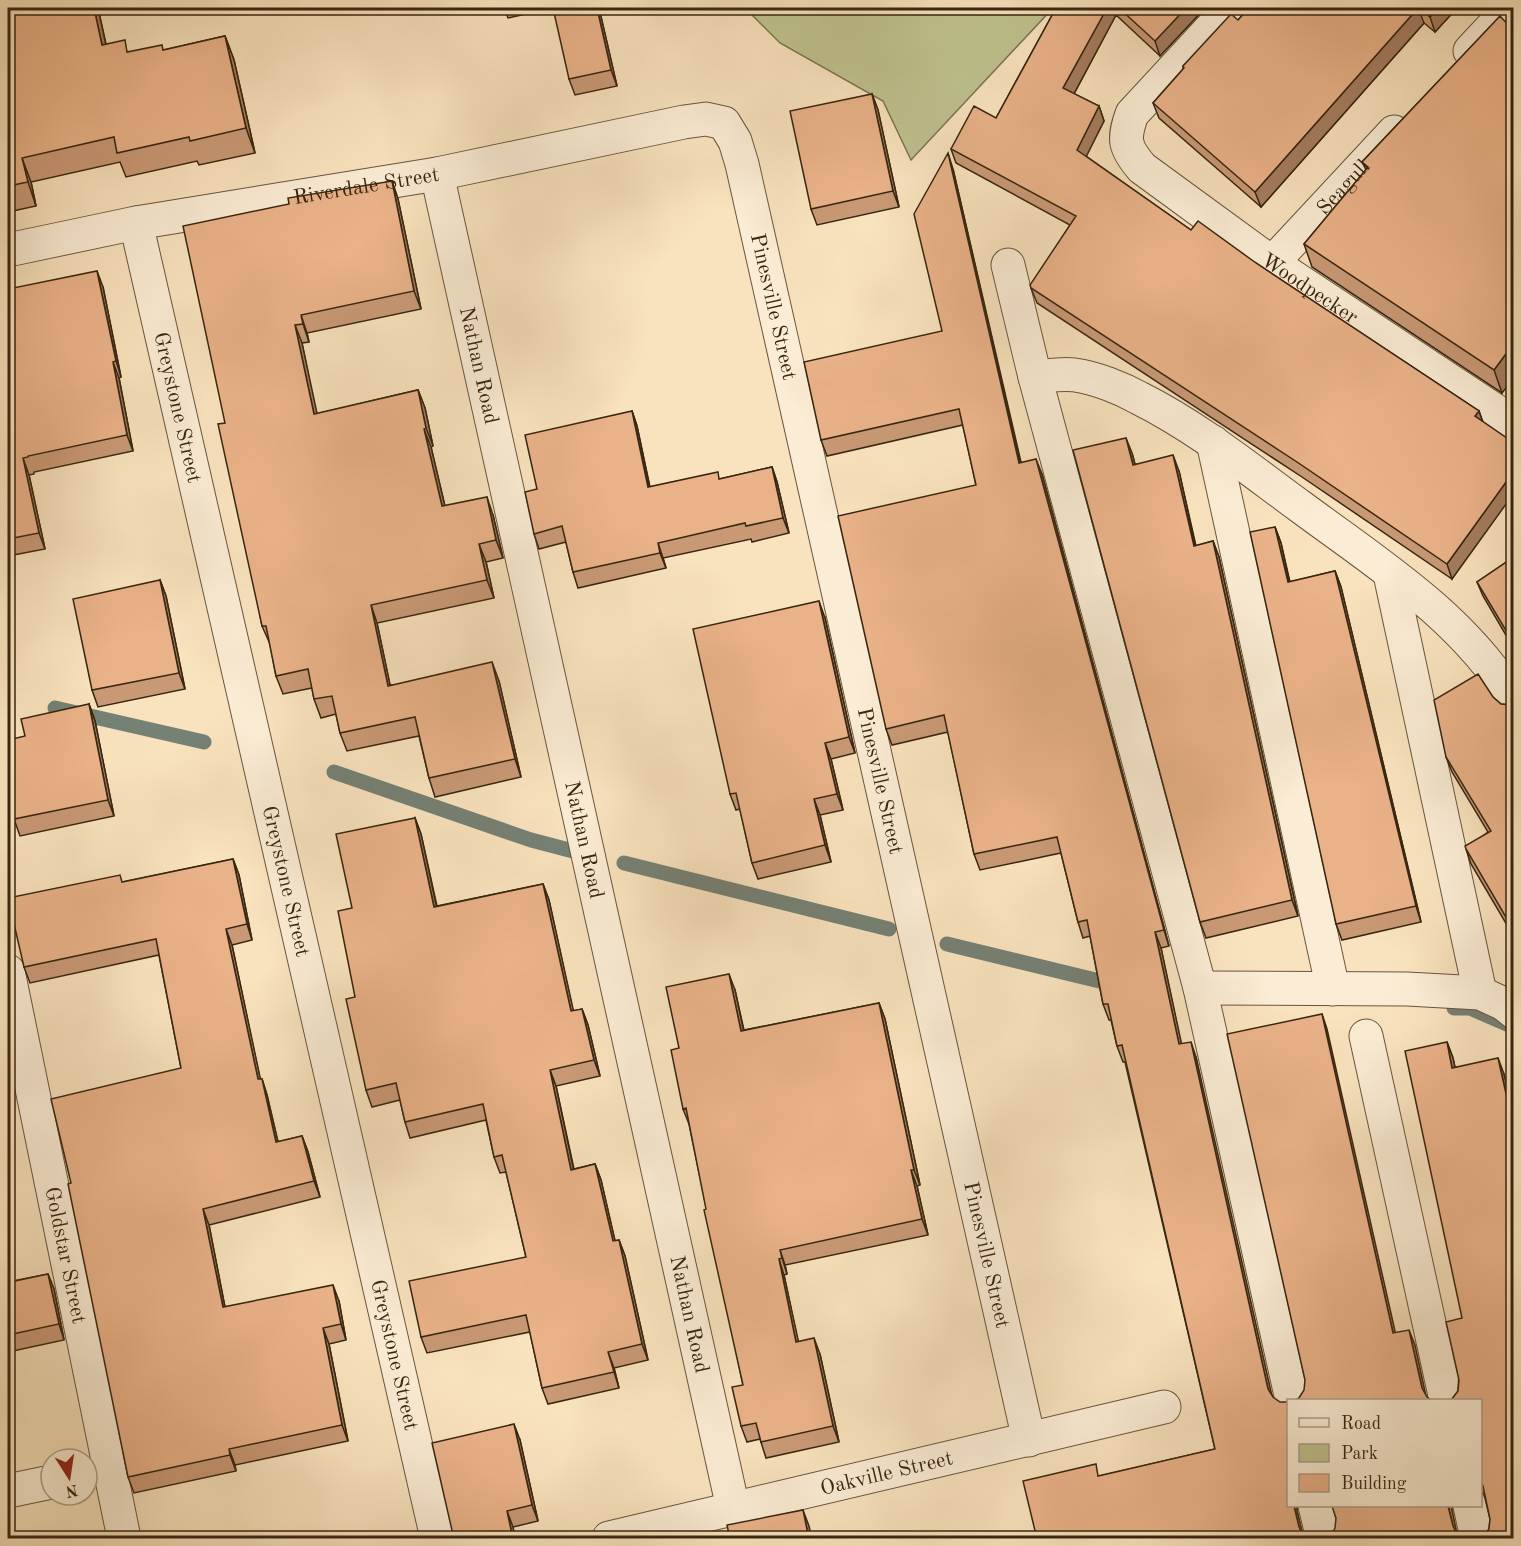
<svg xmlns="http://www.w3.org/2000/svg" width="1521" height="1546" viewBox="0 0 1521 1546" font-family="'Old Standard TT',serif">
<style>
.green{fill:#bfc390;stroke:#7b7450;stroke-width:1.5}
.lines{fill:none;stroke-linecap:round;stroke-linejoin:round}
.stream{stroke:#758175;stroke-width:15}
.minor-casing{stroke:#68553c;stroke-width:35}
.minor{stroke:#fbedd5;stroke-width:33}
.wall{fill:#c99976;stroke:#372611;stroke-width:1.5}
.shaded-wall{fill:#a47d60;stroke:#372611;stroke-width:1.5}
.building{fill:#eab289;stroke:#372611;stroke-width:1.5}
.labels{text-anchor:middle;stroke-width:4.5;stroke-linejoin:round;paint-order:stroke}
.street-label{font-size:21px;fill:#372611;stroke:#fbedd5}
</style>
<rect width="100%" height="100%" fill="#f9e3be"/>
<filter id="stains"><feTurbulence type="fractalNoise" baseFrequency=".00333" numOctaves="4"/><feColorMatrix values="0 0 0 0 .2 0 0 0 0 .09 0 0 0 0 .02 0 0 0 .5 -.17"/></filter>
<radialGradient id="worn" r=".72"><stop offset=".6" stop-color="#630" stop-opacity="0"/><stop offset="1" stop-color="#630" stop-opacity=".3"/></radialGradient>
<path class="green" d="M745 8H1053L911 160 883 101 780 43Z"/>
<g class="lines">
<path class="stream" d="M55 708 204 742
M334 772 531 840 573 851
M624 863 889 929
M947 944 1116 985
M1454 1008H1470L1514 1027"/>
<defs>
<g id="minor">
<path id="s1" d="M1230 8 1132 114C1123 139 1124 147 1142 168L1272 263 1514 423"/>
<path d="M1470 51 1510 8"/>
<path id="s2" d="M437 174 733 1508"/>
<path id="s3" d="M136 223 437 1538"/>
<path id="s4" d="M8 250 136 223 437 174 684 122 706 119 724 123 735 141 742 164 1029 1440"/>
<path id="s5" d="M1272 263 1394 132"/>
<path d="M1008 265 1035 377 1200 988 1292 1400"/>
<path d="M1035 377C1047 376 1063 373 1075 375 1096 378 1121 388 1139 398 1197 427 1249 469 1301 507 1378 564 1463 617 1514 701"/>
<path d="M1213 442 1333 989"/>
<path d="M1390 574 1480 993"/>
<path id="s6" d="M8 971 124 1538"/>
<path d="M1200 988 1407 989 1480 993 1504 1004 1514 1012"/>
<path d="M1366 1036 1446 1400"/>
<path d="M8 1491 51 1482"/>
<path d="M1315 1506 1323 1538"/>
<path d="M1470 1506 1477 1538"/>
<path id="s7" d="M609 1538 1164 1407"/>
</g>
</defs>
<use href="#minor" class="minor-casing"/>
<use href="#minor" class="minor"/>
</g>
<path class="wall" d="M8 8H98L106 44 129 52 164 50 225 36 234 60 255 153 199 165 197 161 126 177 120 162 31 182 36 206 8 212Z
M504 8H553L508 18Z
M599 8 617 86 575 95 569 79Z
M1056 8H1205L1160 56 1116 15 1074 94 1099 106 1104 121 1086 156 1191 230 1256 263 1479 411 1483 422 1452 579 1302 477 1037 303 1031 288 1070 225 956 163 951 149 996 118Z
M1249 8H1457L1435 32 1424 23 1261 207 1159 118 1153 103 1183 69V66L1238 20Z
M1500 16 1502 393 1312 267 1304 244 1366 170 1362 162Z
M872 94 878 110 899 207 817 225 811 209Z
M953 169 1021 462 1042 474 1169 946 1161 948 1181 1044 1196 1057 1288 1506H1297V1511L1302 1533 1303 1535 1309 1539H1037L1100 1476 1215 1449 1125 1062H1123L1117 1046 1111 1020H1109L1103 1004 1090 936 1083 938 1078 922 1061 853 980 870 974 854 948 732 892 745 886 729 976 485 963 425 827 456 821 440 942 331Z
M392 181 398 199 421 309 307 333 309 342 302 343 316 414 418 390 425 408 433 446 431 447 445 506 493 515 503 558 486 562 494 598 377 623 390 685 499 681 521 777 435 797 429 778 419 736 347 751 340 733 336 714 321 718 314 699 312 688 283 694 276 676 270 644 262 626 225 423 289 204Z
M103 287 121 377 119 378 133 451 34 472V474L29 475 45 549 8 556V289Z
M632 411 637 426 650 487 720 479 772 467 777 482 789 533 752 542 751 539 663 558 666 568 578 588 573 572 566 542 539 549 534 534 537 489Z
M1132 453 1135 464 1179 471 1196 546 1213 541 1219 557 1298 916 1206 938 1200 922Z
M1275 527 1281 543 1290 582 1335 571 1341 587 1421 922 1342 940 1336 924Z
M1514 557V649L1483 596 1477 582Z
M160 580 166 596 185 689 98 707 92 690Z
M825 618 855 753 831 759 843 810 820 815 831 862 758 879 752 863 740 809 736 810 730 794Z
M1493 697 1501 704 1511 705 1514 704V937L1471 864 1466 849 1488 832 1452 772 1446 757Z
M89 704 95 721 114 816 20 836 14 819Z
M415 818 421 834 437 906 543 884 549 900 573 1011 582 1009 588 1025 600 1076 556 1086 574 1169 595 1164 601 1180 615 1241 619 1240 625 1256 648 1360 614 1368 619 1388 548 1404 542 1388 530 1332 427 1353 421 1337 526 1257 506 1172 500 1173 494 1157 486 1120 410 1138 405 1122 400 1100 372 1107 366 1090 355 997Z
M233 859 239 875 252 940 232 945 260 1079H262L267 1095 278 1142 302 1136 308 1152 320 1197 209 1225 225 1307 339 1301 346 1340 329 1344 348 1441 235 1465 236 1471 134 1493 128 1477 71 1183 181 1068 159 955 30 983 24 967 123 882Z
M735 990 744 1030 879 1003 885 1019 920 1185 917 1186 928 1235 785 1265 787 1274 784 1275 798 1342 820 1354 839 1442 766 1458 760 1439 747 1442 741 1426 743 1385 689 1124 683 1109 679 1048Z
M1447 1042 1453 1058 1455 1067 1504 1074 1514 1539 1483 1537 1489 1529 1490 1519 1484 1494 1480 1491V1401L1452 1399 1458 1391 1462 1318Z
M8 1257 13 1281 48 1274 54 1289 64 1340 8 1352Z
M520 1440 538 1521 513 1527 515 1539H454Z"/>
<path class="shaded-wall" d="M94 8H98L111 69 102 45Z
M597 8H599L617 86 611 70Z
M1107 8H1114L1116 15 1069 103 1063 88Z
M1186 8H1205L1160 56 1155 41Z
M1418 8 1424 23 1261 207 1255 192Z
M1438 8H1457L1435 32 1430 17Z
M225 36 234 60 255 153 246 128Z
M872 94 878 110 899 207 893 191Z
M1099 106 1104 121 1082 165 1077 150Z
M948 153 953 169 1024 478 1019 463Z
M22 158 31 182 36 206 28 182Z
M392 181 398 199 421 309 414 291Z
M97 271 103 287 121 377 116 361Z
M301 315 307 333 309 342 303 324Z
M295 325 302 343 321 432 314 414Z
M1514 343V378L1502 393 1494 370Z
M113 362 119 378 133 451 127 435Z
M418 390 425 408 433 446 426 428Z
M632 411 637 426 653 503 648 487Z
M1479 411 1484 426 1475 416Z
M424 429 431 447 449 524 442 506Z
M1126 438 1132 453 1139 480 1133 465Z
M1173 455 1179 471 1199 562 1194 546Z
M23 458 29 475 45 549 39 533Z
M1036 459 1042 474 1169 946 1164 930Z
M772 467 777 482 789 533 783 518Z
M1514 471V493L1452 579 1447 564Z
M487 497 493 515 503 558 496 540Z
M1275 527 1281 543 1293 598 1288 582Z
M1213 541 1219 557 1298 916 1292 900Z
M658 543 663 558 666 568 660 553Z
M479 544 486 562 494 598 487 580Z
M1335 571 1341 587 1421 922 1416 906Z
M160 580 166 596 185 689 179 673Z
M819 601 825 618 855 753 849 737Z
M371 605 377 623 394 704 388 686Z
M492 662 499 681 521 777 515 759Z
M89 704 95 721 114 816 108 800Z
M825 743 831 759 843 810 837 794Z
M814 799 820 815 831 862 825 845Z
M415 818 421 834 440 923 434 907Z
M233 859 239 875 252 940 247 924Z
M543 884 549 900 577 1027 571 1011Z
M226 929 232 945 264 1096 258 1079Z
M1155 932 1161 948 1185 1060 1179 1044Z
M729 974 735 990 747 1047 741 1031Z
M879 1003 885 1019 920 1185 914 1170Z
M582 1009 588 1025 600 1076 594 1060Z
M1322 1014 1327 1029 1399 1349 1393 1333Z
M1191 1042 1196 1057 1274 1405 1268 1389Z
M1447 1042 1453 1058 1458 1083 1452 1068Z
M1498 1058 1504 1074 1514 1118V1129Z
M550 1070 556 1086 577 1186 571 1170Z
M262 1079 267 1095 282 1159 276 1142Z
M302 1136 308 1152 320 1197 314 1181Z
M595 1164 601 1180 619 1258 613 1241Z
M911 1170 917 1186 928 1235 922 1219Z
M203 1209 209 1225 228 1323 223 1307Z
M619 1240 625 1256 648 1360 642 1344Z
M780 1250 785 1265 787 1274 782 1258Z
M8 1257 16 1297 10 1282 8 1268Z
M779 1259 784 1275 802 1358 796 1342Z
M48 1274 54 1289 64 1340 59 1324Z
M333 1285 339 1301 346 1340 341 1324Z
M323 1328 329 1344 348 1441 342 1425Z
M1409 1330 1415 1345 1427 1401 1422 1388Z
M814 1338 820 1354 839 1442 833 1426Z
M608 1352 614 1368 619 1388 614 1372Z
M514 1424 520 1440 538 1521 532 1505Z
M229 1449 235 1465 236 1471 230 1455Z
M1294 1506H1297V1511L1304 1539 1299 1527Z
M1448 1506H1452V1510L1458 1539 1453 1526Z
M803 1510 809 1526 812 1539H809Z
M507 1511 513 1527 515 1539H513Z"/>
<path class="building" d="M8 8H94L102 45 125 40 127 52 162 45 163 50 225 36 246 128 190 141 189 137 117 153 114 137 22 158 28 182 8 186Z
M553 8H597L611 70 569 79Z
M1056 8H1107L1063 88 1099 106 1077 150 1191 230 1198 221 1256 263 1479 411 1475 416 1514 443V471L1447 564 1297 462 1031 288 1030 285 1076 216 951 149 974 106 996 118Z
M1119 8H1186L1155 41Z
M1249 8H1438L1430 17 1418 8 1255 192 1153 103 1184 68 1183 66 1231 14 1238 20Z
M1500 16 1514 31V343L1494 370 1304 244 1368 167 1362 162Z
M872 94 893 191 811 209 790 111Z
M948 153 1019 463 1036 459 1164 930 1155 932 1179 1044 1191 1042 1268 1389 1273 1397 1280 1402H1288V1506H1294L1299 1527 1303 1535 1309 1539H1238L1237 1533 1212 1539H1037L1023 1481 1096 1464 1098 1476 1215 1449 1122 1045 1117 1046 1108 1004H1103L1087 920 1078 922 1057 837 974 854 944 715 886 729 838 516 976 485 959 409 821 440 804 362 942 331 914 214Z
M392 181 414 291 301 315 303 324 295 325 314 414 418 390 426 428 424 429 442 506 487 497 496 540 479 544 487 580 371 605 388 686 492 662 515 759 429 778 415 717 340 733 332 696 314 699 308 669 276 676 266 626H262L218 424 225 423 183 226 289 204 288 198Z
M97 271 116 361 113 362 127 435 28 456V457L23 458 39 533 8 539V289Z
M632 411 648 487 718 472 719 479 772 467 783 518 746 526 745 523 658 543 660 553 573 572 562 526 534 534 525 492 537 489 525 435Z
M1126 438 1133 465 1173 455 1194 546 1213 541 1292 900 1200 922 1073 450Z
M1275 527 1288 582 1335 571 1416 906 1336 924 1250 532Z
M1514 557V644L1477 582Z
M160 580 179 673 92 690 73 599Z
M819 601 849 737 825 743 837 794 814 799 825 845 752 863 736 793 730 794 693 629Z
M1478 674 1493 697 1501 704 1511 705 1514 704V931L1466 849 1465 846 1491 831 1446 757 1434 700Z
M89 704 108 800 14 819 8 788V740L25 736 21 719Z
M415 818 434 907 543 884 571 1011 582 1009 594 1060 550 1070 571 1170 595 1164 613 1241 619 1240 642 1344 608 1352 614 1372 542 1388 526 1315 421 1337 409 1281 526 1257 502 1155 494 1157 483 1104 405 1122 396 1083 366 1090 346 999 355 997 338 911 352 908 336 834Z
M233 859 247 924 226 929 258 1079H262L276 1142 302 1136 314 1181 203 1209 223 1307 333 1285 341 1324 323 1328 342 1425 229 1449 230 1455 128 1477 68 1184 71 1183 51 1099 181 1068 156 939 24 967 8 898 120 875 122 882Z
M729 974 741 1031 879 1003 914 1170H911L922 1219 780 1250 782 1258 779 1259 796 1342 814 1338 833 1426 761 1442 756 1423 741 1426 732 1387 743 1385 704 1210 706 1209 686 1108 683 1109 671 1050 679 1048 666 987Z
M1322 1014 1393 1333 1409 1330 1422 1388 1427 1397 1432 1401H1294L1299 1398 1304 1390 1305 1380 1227 1034Z
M1447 1042 1452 1068 1498 1058 1514 1129V1539H1480L1483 1537 1489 1529 1490 1519 1483 1486 1480 1482V1401H1448L1452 1399 1458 1391 1459 1380 1446 1322 1462 1318 1405 1051Z
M8 1268 10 1282 48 1274 59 1324 8 1335Z
M514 1424 532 1505 507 1511 513 1539H454L432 1443Z
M1332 1506H1448L1453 1526 1457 1534 1463 1539H1325L1331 1535 1335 1528 1336 1518Z
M803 1510 809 1539H730L727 1525Z"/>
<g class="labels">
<g class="street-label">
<text dy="7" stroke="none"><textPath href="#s4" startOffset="364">Riverdale Street</textPath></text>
<text dy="7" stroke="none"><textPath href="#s5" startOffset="104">Seagull</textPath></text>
<text dy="7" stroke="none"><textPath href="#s1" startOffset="410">Woodpecker</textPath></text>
<text dy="7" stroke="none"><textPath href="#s4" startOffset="920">Pinesville Street</textPath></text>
<text dy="7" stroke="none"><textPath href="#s2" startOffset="196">Nathan Road</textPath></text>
<text dy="7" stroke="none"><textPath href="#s3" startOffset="189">Greystone Street</textPath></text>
<text dy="7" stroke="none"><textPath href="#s4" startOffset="1406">Pinesville Street</textPath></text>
<text dy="7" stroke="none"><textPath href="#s2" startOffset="682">Nathan Road</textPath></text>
<text dy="7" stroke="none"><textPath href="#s3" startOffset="675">Greystone Street</textPath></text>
<text dy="7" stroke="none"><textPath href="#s4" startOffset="1892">Pinesville Street</textPath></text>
<text dy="7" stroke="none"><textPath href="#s6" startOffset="290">Goldstar Street</textPath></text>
<text dy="7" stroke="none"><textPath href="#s2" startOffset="1168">Nathan Road</textPath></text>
<text dy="7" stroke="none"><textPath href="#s3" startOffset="1161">Greystone Street</textPath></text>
<text dy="7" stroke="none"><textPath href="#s7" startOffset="285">Oakville Street</textPath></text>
</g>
</g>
<rect width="1521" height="1546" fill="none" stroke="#f9e3be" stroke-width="30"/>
<rect x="9" y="9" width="1503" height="1528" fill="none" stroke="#372611" stroke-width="3"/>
<rect x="15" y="15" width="1491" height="1516" fill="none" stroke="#372611" stroke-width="1.5"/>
<rect x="1287" y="1399" width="195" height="108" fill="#fbedd5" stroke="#ad9d87" stroke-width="1.5"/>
<rect x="1299" y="1418" width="30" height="9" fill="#fbedd5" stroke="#ad9d87" stroke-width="1.5"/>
<text x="1341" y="1429" font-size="18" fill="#372611">Road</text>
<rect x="1299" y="1444" width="30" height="18" fill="#bfc390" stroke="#ad9d87" stroke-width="1.5"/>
<text x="1341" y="1459" font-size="18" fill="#372611">Park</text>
<rect x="1299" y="1474" width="30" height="18" fill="#eab289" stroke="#ad9d87" stroke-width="1.5"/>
<text x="1341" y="1489" font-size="18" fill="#372611">Building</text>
<g transform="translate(69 1477) rotate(168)"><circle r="28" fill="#fbedd5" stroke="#ad9d87" stroke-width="1.5"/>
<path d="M0-4.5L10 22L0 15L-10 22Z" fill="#8f2418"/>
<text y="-9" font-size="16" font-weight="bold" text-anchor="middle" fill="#372611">N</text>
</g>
<rect width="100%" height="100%" filter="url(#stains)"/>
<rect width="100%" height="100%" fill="url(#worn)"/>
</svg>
